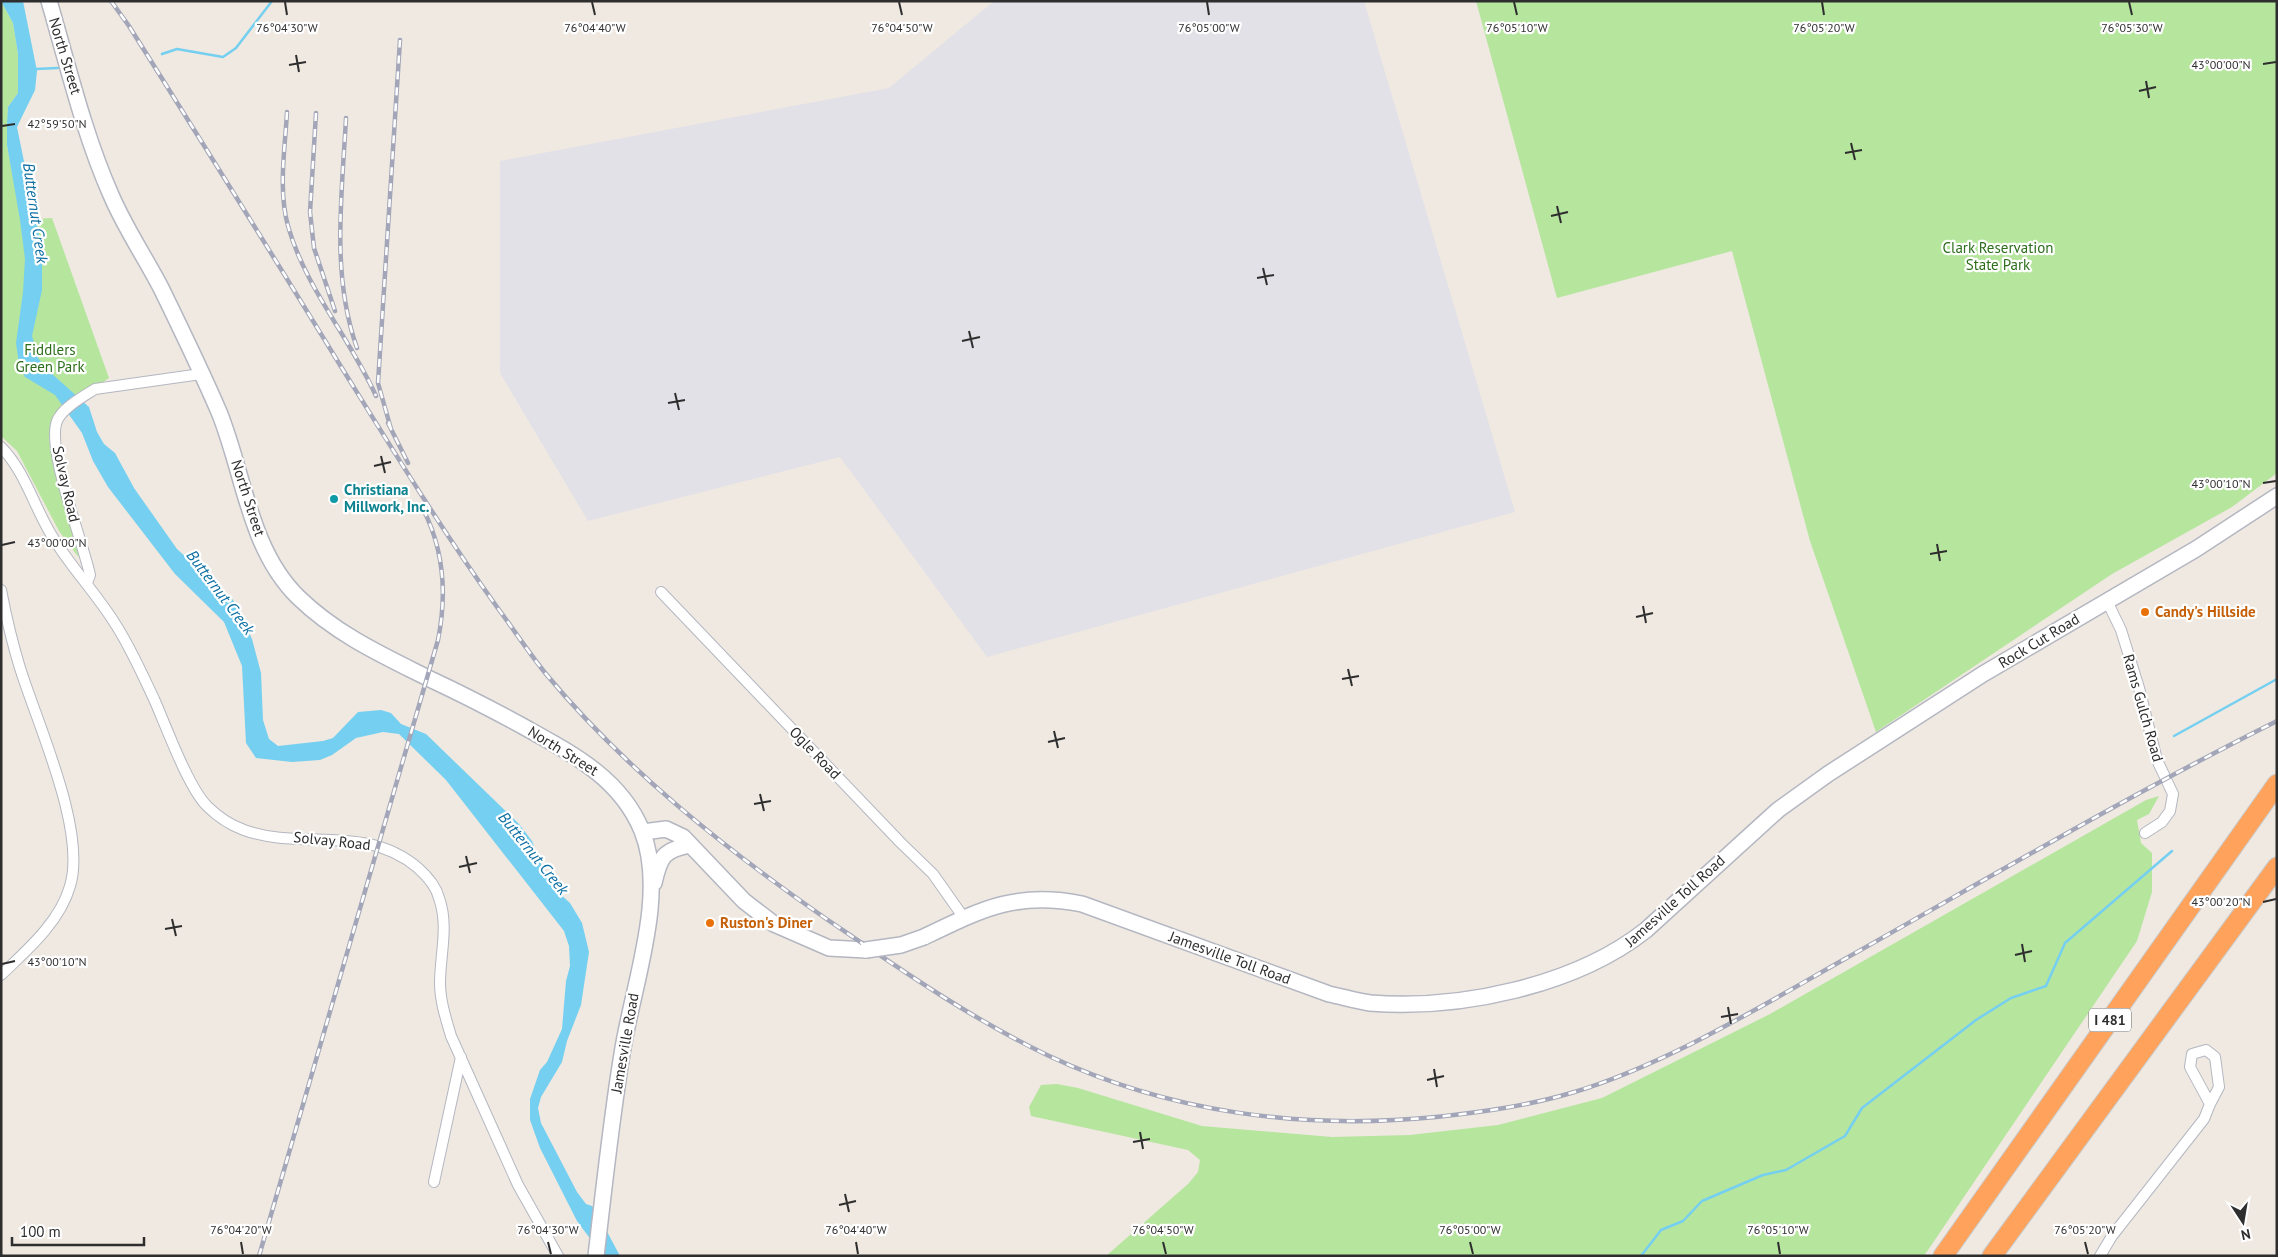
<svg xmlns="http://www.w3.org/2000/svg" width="2278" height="1257" viewBox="0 0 2278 1257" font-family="'PT Sans',sans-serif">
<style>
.industrial{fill:#e3e1e8}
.green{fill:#b6e59e}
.water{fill:#75cff0}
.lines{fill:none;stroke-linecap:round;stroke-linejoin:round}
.stream{stroke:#75cff0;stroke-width:2.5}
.street-casing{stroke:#b4b7c1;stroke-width:12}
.secondary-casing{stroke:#b4b7c1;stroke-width:18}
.highway-casing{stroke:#c9c9c9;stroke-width:21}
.street{stroke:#fff;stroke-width:10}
.secondary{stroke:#fff;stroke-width:15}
.highway{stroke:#ffa35c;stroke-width:19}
.rail-casing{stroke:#a3a6b8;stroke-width:4.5}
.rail{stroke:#fff;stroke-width:2.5;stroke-dasharray:8;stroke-linecap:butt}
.secondary-bridge-casing{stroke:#b4b7c1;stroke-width:18;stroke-linecap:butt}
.secondary-bridge{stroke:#fff;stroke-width:15}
.ticks{fill:none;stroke:#2e2e2e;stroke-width:2}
.culture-dot{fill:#0f9aa8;stroke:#fff;stroke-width:2}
.food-dot{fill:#e8710a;stroke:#fff;stroke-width:2}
.labels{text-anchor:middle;stroke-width:4.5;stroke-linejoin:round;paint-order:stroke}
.shield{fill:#fff;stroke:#6d6d6d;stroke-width:1}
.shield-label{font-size:14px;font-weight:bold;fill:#2e2e2e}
.street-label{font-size:15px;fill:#2e2e2e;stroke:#fff}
.park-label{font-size:15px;fill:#2c6e1b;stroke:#fff}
.culture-label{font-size:15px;font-weight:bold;fill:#0d838f;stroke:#fff;text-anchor:start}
.food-label{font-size:15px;font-weight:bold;fill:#c56008;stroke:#fff;text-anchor:start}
.water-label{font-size:16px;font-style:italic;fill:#0d6fa3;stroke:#fff}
.ticks-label{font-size:12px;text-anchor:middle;fill:#2e2e2e;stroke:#fff;stroke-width:4.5;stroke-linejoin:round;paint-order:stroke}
</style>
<rect width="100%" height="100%" fill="#efe9e1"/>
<path class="industrial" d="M994 1H1364L1515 512 987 657 840 457 588 521 500 373V161L889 88Z"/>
<path class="green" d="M1 1 13 23 18 54V93L8 107 7 145 21 220 52 218 109 378 53 416 49 439 79 558 59 531 17 451 1 436Z
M1476 1H2277V473L2232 507 2112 574 1876 732 1810 541 1732 251 1557 298Z
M2159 796 2149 814 2137 820 2141 843 2152 853V892L2137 941 1924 1256H1106L1188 1184 1198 1172 1200 1160 1188 1150 1031 1116 1029 1107 1041 1085 1057 1084 1078 1088 1202 1126 1332 1137 1410 1135 1498 1125 1602 1098 1770 1014 2146 800Z"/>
<path class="water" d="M1 1H23L37 71 35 90 17 127 42 250V290L32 336 38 358 51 373 89 407 97 432 104 444 115 453 134 488 177 549 233 600 252 639 261 673 263 720 269 739 278 746 323 741 333 738 358 712 381 710 391 713 401 724 426 734 519 824 532 841 545 874 558 892 570 903 582 923 589 952 581 1005 567 1041 562 1062 541 1097 538 1108 541 1123 577 1192 586 1204 592 1206 596 1211 620 1256H603L577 1221 540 1148 530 1120V1099L540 1070 547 1062 562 1029 566 981 570 966 569 946 564 931 446 780 399 734 383 732 356 738 332 755 320 760 292 762 256 758 246 743 242 666 224 622 175 574 108 487 93 461 82 433 55 395 25 377 19 364 16 343 23 292 25 259 20 220 7 145V124L8 107 18 93V54L13 23Z"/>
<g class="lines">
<path class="stream" d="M162 54 177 49 223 57 236 48 272 1
M35 69 58 68
M2174 736 2277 679
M1641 1256 1661 1230 1683 1221 1702 1201 1763 1175 1786 1170 1845 1136 1862 1108 1976 1020 2011 998 2046 986 2065 943 2172 851"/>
<defs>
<path id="street" d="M1 447C25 471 34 507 52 536 70 566 95 592 114 622 130 646 142 674 154 699 166 726 188 787 207 806 217 816 230 825 244 830 302 851 365 823 418 868 427 876 436 886 439 898 449 926 440 955 440 983 440 1001 446 1019 451 1036L518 1185 558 1256
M87 583 90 575C83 542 46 449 57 421 62 408 84 396 95 389L201 374
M1 590C6 616 12 642 20 668 37 723 87 831 70 886 60 922 27 950 1 975
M661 592 901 843 933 874 964 918
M2107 601 2121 630 2139 688 2157 760 2173 794 2170 811 2162 822 2145 833
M2206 1050 2215 1057 2219 1087 2210 1104 2190 1067 2192 1054Z
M434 1182 461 1057
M2100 1256 2112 1236 2204 1119 2210 1104"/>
<path id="secondary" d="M49 1C68 66 84 134 111 195 125 228 145 257 161 288 181 329 201 370 219 412 244 473 249 549 298 597 337 635 384 656 432 680 464 695 495 711 526 728 573 754 621 779 642 831 668 895 632 987 622 1054 611 1121 604 1188 596 1256
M643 832 666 829 683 837 744 901 774 924 829 948 866 950
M654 883C660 856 664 850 690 845
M924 937C982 909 1016 891 1082 904L1329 994C1343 997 1357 1001 1370 1003 1460 1010 1575 986 1646 930L1778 810 1828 774 1983 674 2196 549 2277 496"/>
<path id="highway" d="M1943 1256 2277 784
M1992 1256 2277 867"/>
</defs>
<use href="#street" class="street-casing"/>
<use href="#secondary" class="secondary-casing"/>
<use href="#highway" class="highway-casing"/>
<use href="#street" class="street"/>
<use href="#secondary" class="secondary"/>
<use href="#highway" class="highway"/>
<defs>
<path id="rail" d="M111 1 129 26C200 139 271 252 340 365 391 447 441 529 497 607 514 630 529 653 546 674 625 769 724 848 825 918 897 967 968 1017 1047 1055 1169 1113 1303 1130 1436 1117 1482 1112 1527 1106 1571 1093 1665 1065 1758 1008 1843 960 1987 879 2129 795 2277 721
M287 112C285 149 278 190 288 226 305 287 350 338 376 396
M316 113 310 212 314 248 335 311
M346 118C342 195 331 275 357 348
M388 423 408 463
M391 429 378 383 400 40
M259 1256 438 640C447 595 444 550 423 509"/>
</defs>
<use href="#rail" class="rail-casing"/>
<use href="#rail" class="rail"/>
<defs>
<path id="secondary-bridge" d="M866 950 901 945 924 937"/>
</defs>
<use href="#secondary-bridge" class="secondary-bridge-casing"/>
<use href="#secondary-bridge" class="secondary-bridge"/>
</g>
<path class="ticks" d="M285 2 287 15M592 2 595 15M899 2 902 15M1207 2 1209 15M1514 2 1517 15M1822 2 1824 15M2129 2 2132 15M296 55 299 72M2263 64 2276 62M289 65 306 62M2146 81 2149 98M2139 91 2156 87M2 126 15 124M1851 143 1855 160M1845 153 1862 150M1557 206 1561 223M1551 216 1568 212M1263 268 1267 285M1257 278 1274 275M969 331 973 348M962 341 980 337M675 393 679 410M668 403 685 400M381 456 385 473M374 466 391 462M2263 483 2276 481M1937 544 1940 561M2 545 15 542M1930 554 1947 551M1643 606 1646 623M1636 617 1653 613M1348 669 1352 686M1342 679 1359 676M1054 731 1058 748M1048 742 1065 738M760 794 764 811M754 804 771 801M466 856 470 873M459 867 477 863M2263 902 2276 899M172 919 176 936M165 929 182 926M2022 944 2025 962M2015 955 2032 951M2 964 15 961M1728 1007 1731 1024M1721 1017 1738 1014M1434 1069 1437 1087M1427 1080 1444 1076M1140 1132 1143 1149M1133 1142 1150 1139M845 1194 849 1212M839 1205 856 1201M241 1242 243 1254M548 1242 551 1254M856 1242 858 1254M1163 1242 1166 1254M1470 1242 1473 1254M1778 1242 1780 1254M2085 1242 2088 1254"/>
<circle class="culture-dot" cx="334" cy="499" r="5"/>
<g class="food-dot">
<circle cx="2145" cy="612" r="5"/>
<circle cx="710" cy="923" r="5"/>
</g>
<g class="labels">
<rect class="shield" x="2089" y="1008.5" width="42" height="23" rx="4"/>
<g class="shield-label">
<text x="2110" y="1025">I 481</text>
</g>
<g class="street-label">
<text transform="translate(65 56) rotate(73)" y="5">North Street</text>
<text transform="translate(66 484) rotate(77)" y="5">Solvay Road</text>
<text transform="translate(248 498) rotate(72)" y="5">North Street</text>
<text transform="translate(2039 641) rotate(-31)" y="5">Rock Cut Road</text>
<text transform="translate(2143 708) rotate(74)" y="5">Rams Gulch Road</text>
<text transform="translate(563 751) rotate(32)" y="5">North Street</text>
<text transform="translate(815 753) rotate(46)" y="5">Ogle Road</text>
<text transform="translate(332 841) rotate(6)" y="5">Solvay Road</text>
<text transform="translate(1675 901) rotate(-42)" y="5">Jamesville Toll Road</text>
<text transform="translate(1230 958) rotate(20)" y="5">Jamesville Toll Road</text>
<text transform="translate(625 1043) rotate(-80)" y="5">Jamesville Road</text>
</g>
<g class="park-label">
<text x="1998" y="253">Clark Reservation<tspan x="1998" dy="17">State Park</tspan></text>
<text x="50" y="355">Fiddlers<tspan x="50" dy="17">Green Park</tspan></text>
</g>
<g class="culture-label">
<text x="344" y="495">Christiana<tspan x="344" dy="17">Millwork, Inc.</tspan></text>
</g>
<g class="food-label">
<text x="2155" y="617">Candy's Hillside</text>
<text x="720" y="928">Ruston's Diner</text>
</g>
<g class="water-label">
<text transform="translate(36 213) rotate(82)" y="6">Butternut Creek</text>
<text transform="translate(221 592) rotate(53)" y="6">Butternut Creek</text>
<text transform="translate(534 853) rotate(51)" y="6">Butternut Creek</text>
</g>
</g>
<g class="ticks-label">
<text x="287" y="32">76°04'30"W</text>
<text x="595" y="32">76°04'40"W</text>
<text x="902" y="32">76°04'50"W</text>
<text x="1209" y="32">76°05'00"W</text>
<text x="1517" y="32">76°05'10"W</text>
<text x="1824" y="32">76°05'20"W</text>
<text x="2132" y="32">76°05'30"W</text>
<text x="2221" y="69">43°00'00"N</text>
<text x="57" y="128">42°59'50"N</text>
<text x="2221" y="488">43°00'10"N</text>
<text x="57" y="547">43°00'00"N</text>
<text x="2221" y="906">43°00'20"N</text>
<text x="57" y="966">43°00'10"N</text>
<text x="241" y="1234">76°04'20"W</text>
<text x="548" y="1234">76°04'30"W</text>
<text x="856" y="1234">76°04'40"W</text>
<text x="1163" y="1234">76°04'50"W</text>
<text x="1470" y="1234">76°05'00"W</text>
<text x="1778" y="1234">76°05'10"W</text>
<text x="2085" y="1234">76°05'20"W</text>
</g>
<rect width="2278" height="1257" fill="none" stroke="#2e2e2e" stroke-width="5"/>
<g transform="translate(2243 1222) rotate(168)" stroke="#ffffff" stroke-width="4" paint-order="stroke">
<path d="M0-4L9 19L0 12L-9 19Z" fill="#2e2e2e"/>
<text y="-8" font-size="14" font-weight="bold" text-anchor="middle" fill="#2e2e2e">N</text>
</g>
<path d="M12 1237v8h132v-8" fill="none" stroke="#2e2e2e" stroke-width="2.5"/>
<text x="20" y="1237" font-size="15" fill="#2e2e2e" stroke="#ffffff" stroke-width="4" paint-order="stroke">100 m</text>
</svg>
